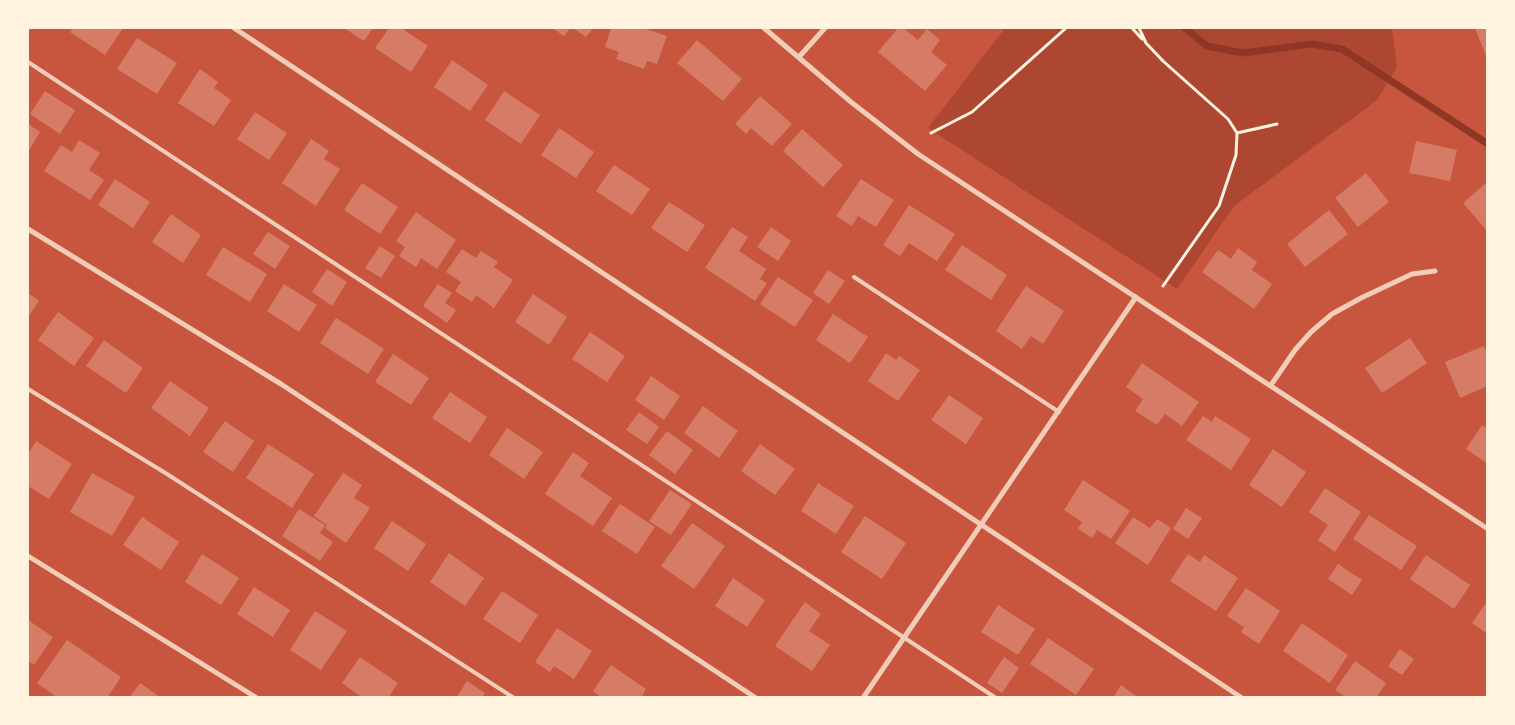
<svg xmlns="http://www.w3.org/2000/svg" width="1515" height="725" viewBox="0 0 1515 725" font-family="'Noto Sans',sans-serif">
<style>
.green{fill:#ae4732}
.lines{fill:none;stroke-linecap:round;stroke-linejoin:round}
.stream{stroke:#8f3625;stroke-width:7}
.building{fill:#d67c66}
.path{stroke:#fff3e0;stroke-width:3}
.service{stroke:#f1ccb7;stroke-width:4}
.minor{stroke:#f1ccb7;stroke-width:5}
</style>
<rect width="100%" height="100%" fill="#c8553d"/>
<path class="green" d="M1005 28H1392L1397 67 1377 100 1234 206 1177 289 928 128Z"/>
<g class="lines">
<path class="stream" d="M1185 28 1207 46 1243 53 1312 44 1342 49 1488 144"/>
</g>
<path class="building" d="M73 28H123L105 55 70 32Z
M344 28H373L364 41Z
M389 28H401L428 46 411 72 375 48Z
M552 28H570L564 36Z
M573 28H593L586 37Z
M611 28H643L667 36 657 64 647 61 644 69 616 59 619 52 605 47Z
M898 28H903L918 40 927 29 940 40 931 52 947 65 925 91 878 52Z
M1475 28H1487V58Z
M137 38 177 63 157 94 117 69Z
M697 40 742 79 723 101 677 63Z
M452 60 488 85 470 111 434 87Z
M200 69 218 82 214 88 231 100 214 126 178 103Z
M45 91 75 110 60 134 30 114Z
M504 91 540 115 521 144 485 120Z
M760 96 792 124 772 146 751 128 746 134 735 124Z
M255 112 287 133 269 160 237 139Z
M28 124 40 132 28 152Z
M559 128 594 152 576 178 541 155Z
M802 129 843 165 823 187 783 151Z
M311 139 329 151 324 159 340 169 316 206 282 183Z
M79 140 100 153 89 170 104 180 90 200 44 171 61 145 72 152Z
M1416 141 1457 150 1450 181 1409 173Z
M614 165 650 189 632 215 596 191Z
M1366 173 1389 202 1358 227 1335 198Z
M115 179 150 202 133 228 98 205Z
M861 179 894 200 876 227 858 216 852 226 836 216Z
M362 183 398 207 380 234 344 210Z
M1486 183 1488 185V232L1463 203Z
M669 202 705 225 687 252 651 228Z
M909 205 955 234 937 261 909 243 900 256 883 245Z
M1329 210 1348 234 1305 267 1287 244Z
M416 212 456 240 437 269 421 258 416 267 399 256 405 247 396 241Z
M171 214 201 235 183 263 152 242Z
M732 227 748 237 739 251 766 269 760 279 767 283 755 301 705 268Z
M771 227 791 241 778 261 757 247Z
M268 232 290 246 275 269 253 254Z
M962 245 1007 275 991 300 945 270Z
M380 246 395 256 381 278 365 268Z
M223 247 267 274 250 302 206 275Z
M1238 248 1257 262 1252 270 1272 284 1254 309 1202 272 1218 250 1231 259Z
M462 249 476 258 481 251 498 262 494 267 513 280 494 308 476 295 472 302 455 291 461 282 446 272Z
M327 269 347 282 332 306 312 292Z
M828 270 845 281 829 304 813 293Z
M778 277 813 300 795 327 760 304Z
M284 284 317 305 299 332 267 311Z
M438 284 452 293 445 303 456 310 447 323 423 306Z
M1026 286 1064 311 1043 344 1031 336 1022 349 996 331Z
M28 293 39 301 28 317Z
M533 294 567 317 549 345 515 322Z
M58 312 94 338 74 366 38 340Z
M833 314 868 337 850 363 816 340Z
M336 318 384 349 368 374 320 343Z
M590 332 625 356 607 382 572 359Z
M1410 338 1427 363 1382 393 1365 368Z
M104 340 143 368 126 393 86 366Z
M1484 346 1488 355V386L1460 398 1445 362Z
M886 353 896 360 899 356 920 370 898 401 868 381Z
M393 354 429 378 411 405 375 382Z
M1142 363 1199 402 1182 426 1165 414 1157 425 1135 411 1143 399 1126 387Z
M651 376 680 396 664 420 635 400Z
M170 381 209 408 190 436 151 408Z
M450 392 487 417 470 443 432 418Z
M949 395 983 418 966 444 931 420Z
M703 406 738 431 719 458 684 433Z
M639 412 659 427 647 444 626 430Z
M1203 416 1212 422 1215 416 1251 439 1231 470 1186 440Z
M225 421 254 441 233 472 203 452Z
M1482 425 1488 429V464L1466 449Z
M507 428 543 452 524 479 489 455Z
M667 431 693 450 675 474 649 455Z
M36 441 72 464 49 499 28 486V454Z
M268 444 314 474 292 508 246 478Z
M760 444 795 469 775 495 741 471Z
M1273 449 1306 472 1282 507 1249 485Z
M573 452 589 463 580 476 612 498 593 526 545 494Z
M92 473 135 497 112 536 70 512Z
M343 473 362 485 354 498 370 508 346 543 325 528 327 525 314 516Z
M1083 480 1130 511 1111 539 1097 530 1092 538 1078 529 1082 522 1064 510Z
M818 483 854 506 836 534 801 511Z
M1325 488 1361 512 1335 552 1318 540 1328 525 1309 512Z
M670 490 692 504 671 535 649 521Z
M620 504 655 527 637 554 602 531Z
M1186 508 1202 518 1188 539 1173 529Z
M299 509 325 525 320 533 333 542 320 561 282 536Z
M1369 515 1417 546 1401 570 1353 539Z
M865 516 906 543 882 579 841 552Z
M142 517 179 542 161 570 123 545Z
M1133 517 1150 528 1157 519 1171 528 1148 565 1115 543Z
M392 521 426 544 408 571 374 548Z
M692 523 725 546 694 589 661 566Z
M449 553 484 578 465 606 430 582Z
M202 554 239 578 221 605 185 582Z
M1188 554 1200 562 1204 555 1238 578 1216 611 1170 581Z
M1426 555 1470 585 1454 609 1410 579Z
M1338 564 1362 580 1352 595 1328 579Z
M733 578 765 600 747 627 715 606Z
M254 587 290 610 273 637 237 614Z
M1246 588 1280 611 1259 644 1241 632 1244 627 1227 616Z
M502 591 538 615 520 643 483 619Z
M1488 600V634L1472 623Z
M805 602 821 614 809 631 830 645 812 671 775 646Z
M998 605 1035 629 1018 655 981 632Z
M315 611 347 631 321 670 290 650Z
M28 620 53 637 34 665 28 661Z
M1302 623 1348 655 1330 683 1283 651Z
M557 628 592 651 574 679 554 666 550 672 535 662Z
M1048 638 1094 669 1076 695 1030 664Z
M67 640 121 677 107 698H58L37 683Z
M1400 649 1414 659 1402 675 1388 666Z
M360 657 398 683 388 698H363L342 683Z
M1004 657 1019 668 1002 693 987 683Z
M1355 661 1386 683 1376 698H1347L1335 690Z
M611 665 646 689 641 698H602L593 691Z
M467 681 485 693 482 698H456Z
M140 683 161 698H129Z
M1121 685 1139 698H1113Z"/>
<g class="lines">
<path class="path" d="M1132 28 1142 39
M1139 28 1146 43 1163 61 1228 119 1237 133 1236 155 1219 206 1163 286
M931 133 972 112 1066 28
M1237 133 1277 124"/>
<path class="service" d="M28 62 996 698
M854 277 1059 412
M28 389 167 474 514 698"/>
<path class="minor" d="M234 28 1242 698
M764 28 851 102 918 154 1488 529
M799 57 825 28
M28 229 281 384 756 698
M1271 385 1295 350 1311 332 1332 314 1361 298 1412 274 1435 271
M28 556 257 698
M863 698 1136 297"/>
</g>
<rect width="1515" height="725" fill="none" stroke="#fff3e0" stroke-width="58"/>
</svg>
